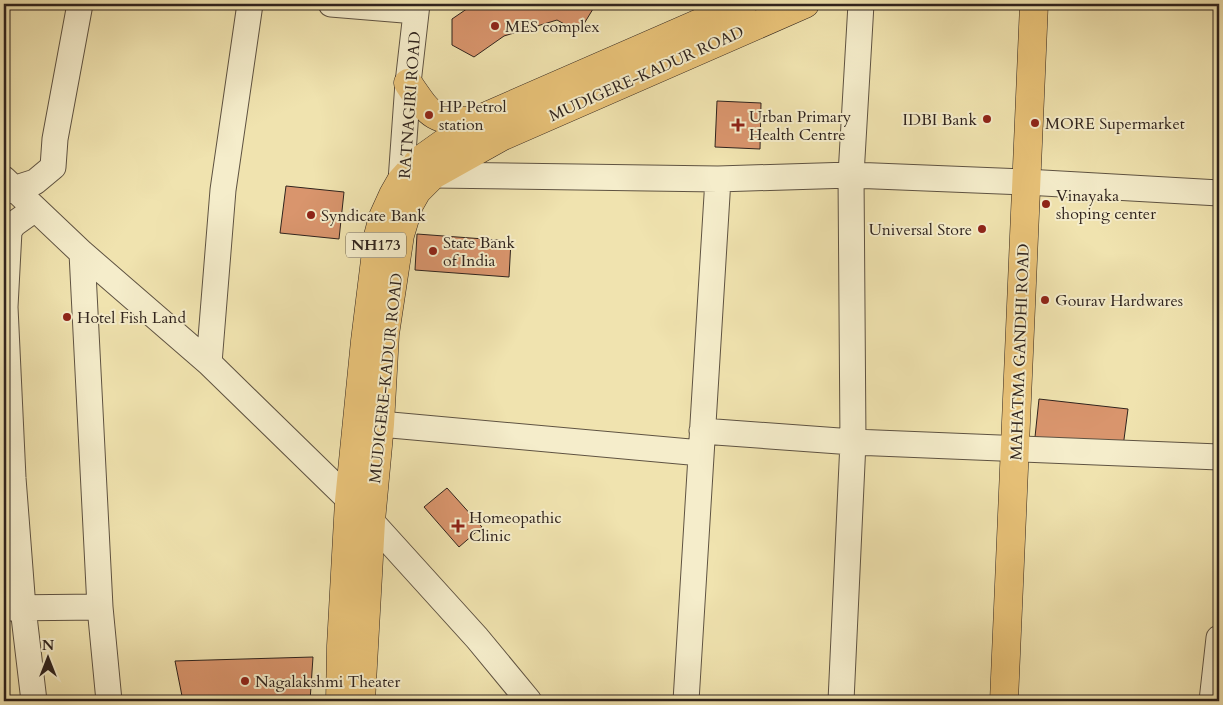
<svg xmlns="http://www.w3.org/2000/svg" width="1223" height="705" viewBox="0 0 1223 705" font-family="Cardo,serif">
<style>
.building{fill:#d9956d;stroke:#2f231d}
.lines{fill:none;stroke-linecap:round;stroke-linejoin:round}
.minor-casing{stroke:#5f5342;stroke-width:27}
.major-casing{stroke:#2f231d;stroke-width:29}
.highway-casing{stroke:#2f231d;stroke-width:29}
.minor{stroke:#f5edcb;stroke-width:25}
.major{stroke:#e8c278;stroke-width:28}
.highway{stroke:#e8c278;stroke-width:28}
.poi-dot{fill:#8f2418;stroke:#f5edcb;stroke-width:2}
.labels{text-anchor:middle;stroke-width:4;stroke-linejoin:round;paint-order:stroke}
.shield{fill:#f5edcb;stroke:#6a6051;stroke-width:1}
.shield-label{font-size:15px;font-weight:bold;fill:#2f231d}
.poi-label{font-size:16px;fill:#2f231d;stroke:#f5edcb;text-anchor:start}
.street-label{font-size:16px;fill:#2f231d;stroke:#f5edcb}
</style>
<rect width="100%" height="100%" fill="#f0e3af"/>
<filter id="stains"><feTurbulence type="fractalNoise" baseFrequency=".004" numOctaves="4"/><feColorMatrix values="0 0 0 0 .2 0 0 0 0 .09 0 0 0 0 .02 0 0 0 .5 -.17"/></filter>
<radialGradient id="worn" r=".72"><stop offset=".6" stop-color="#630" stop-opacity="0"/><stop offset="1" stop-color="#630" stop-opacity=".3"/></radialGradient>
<path class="building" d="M474 4H596L579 32 557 20 504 36 474 57 452 45V19Z
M618 4H661L660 8 618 6Z
M717 101 761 103 760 149 715 147Z
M286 186 344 192 339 239 280 233Z
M417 234 511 241 509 277 415 270Z
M1039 399 1128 409 1123 447 1035 437Z
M447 488 482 527 459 547 424 507Z
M313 657 310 701H183L175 661Z"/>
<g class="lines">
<defs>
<path id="minor" d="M331 4 416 11
M433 175 718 179 851 175 1026 182 1219 193
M4 179 82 253 209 363 371 521 477 638 529 701
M405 191 401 181 408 83 417 4
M4 192 35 182 53 167 55 139 80 4
M82 253 100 607 109 701
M209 363 223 190 250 4
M380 424 701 453
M702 431 853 442 1219 457
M4 608 100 607
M34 701 23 608 13 478 5 307 9 231 14 224 35 209
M686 701 718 179
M841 701 853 442 851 175 861 4
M1212 701 1219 638"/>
<path id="major" d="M1004 701 1034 4"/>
<path id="highway" d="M408 83C431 117 433 121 475 121
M340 701 341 646 349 501 365 341 378 236 383 217 393 195 401 181 420 160 475 121 743 4
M361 701 371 521 380 424 385 334 400 235 409 205 417 191 433 175 501 137 805 4"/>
</defs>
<use href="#minor" class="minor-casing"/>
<use href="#major" class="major-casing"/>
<use href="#highway" class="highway-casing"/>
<use href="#minor" class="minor"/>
<use href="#major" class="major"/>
<use href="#highway" class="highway"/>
</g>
<g class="poi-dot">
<circle cx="495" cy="26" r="5"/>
<circle cx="429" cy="115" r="5"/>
<circle cx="987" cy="119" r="5"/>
<circle cx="1035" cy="123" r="5"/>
<path d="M735.5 117.5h5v5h5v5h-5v5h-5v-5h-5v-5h5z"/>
<circle cx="1046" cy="204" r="5"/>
<circle cx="311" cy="215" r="5"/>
<circle cx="982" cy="229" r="5"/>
<circle cx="433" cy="251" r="5"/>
<circle cx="1045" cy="300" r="5"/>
<circle cx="67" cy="317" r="5"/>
<path d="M455.5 518.5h5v5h5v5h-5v5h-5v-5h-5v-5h5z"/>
<circle cx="245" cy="681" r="5"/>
</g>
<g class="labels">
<rect class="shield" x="346" y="232.5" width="60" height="25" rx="4"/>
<g class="shield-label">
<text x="376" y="250">NH173</text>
</g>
<g class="poi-label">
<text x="505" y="32">MES complex</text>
<text x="439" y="112">HP Petrol<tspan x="439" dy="18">station</tspan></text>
<text x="749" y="122">Urban Primary<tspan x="749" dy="18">Health Centre</tspan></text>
<text x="977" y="125" text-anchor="end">IDBI Bank</text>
<text x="1045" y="129">MORE Supermarket</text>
<text x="1056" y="201">Vinayaka<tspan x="1056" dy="18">shoping center</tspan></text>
<text x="321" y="221">Syndicate Bank</text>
<text x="972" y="235" text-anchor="end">Universal Store</text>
<text x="443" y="248">State Bank<tspan x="443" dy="18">of India</tspan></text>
<text x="1055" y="306">Gourav Hardwares</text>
<text x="77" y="323">Hotel Fish Land</text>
<text x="469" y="523">Homeopathic<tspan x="469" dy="18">Clinic</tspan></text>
<text x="255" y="687">Nagalakshmi Theater</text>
</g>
<g class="street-label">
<text transform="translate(646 73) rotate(-24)" y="6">MUDIGERE-KADUR ROAD</text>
<text transform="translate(409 105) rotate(-86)" y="6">RATNAGIRI ROAD</text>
<text transform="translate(1019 352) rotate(-88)" y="6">MAHATMA GANDHI ROAD</text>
<text transform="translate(385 378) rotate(-84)" y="6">MUDIGERE-KADUR ROAD</text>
</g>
</g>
<rect width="1223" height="705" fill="none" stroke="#f0e3af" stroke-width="20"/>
<rect x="5" y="5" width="1213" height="695" fill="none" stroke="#2f231d" stroke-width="2.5"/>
<rect x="10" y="10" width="1203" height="685" fill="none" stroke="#2f231d"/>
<g transform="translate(48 658)" stroke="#f5edcb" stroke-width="4" paint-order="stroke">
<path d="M0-4L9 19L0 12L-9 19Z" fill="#2f231d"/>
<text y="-8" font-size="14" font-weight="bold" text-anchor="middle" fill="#2f231d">N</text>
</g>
<rect width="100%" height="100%" filter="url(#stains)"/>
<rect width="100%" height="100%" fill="url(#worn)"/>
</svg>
